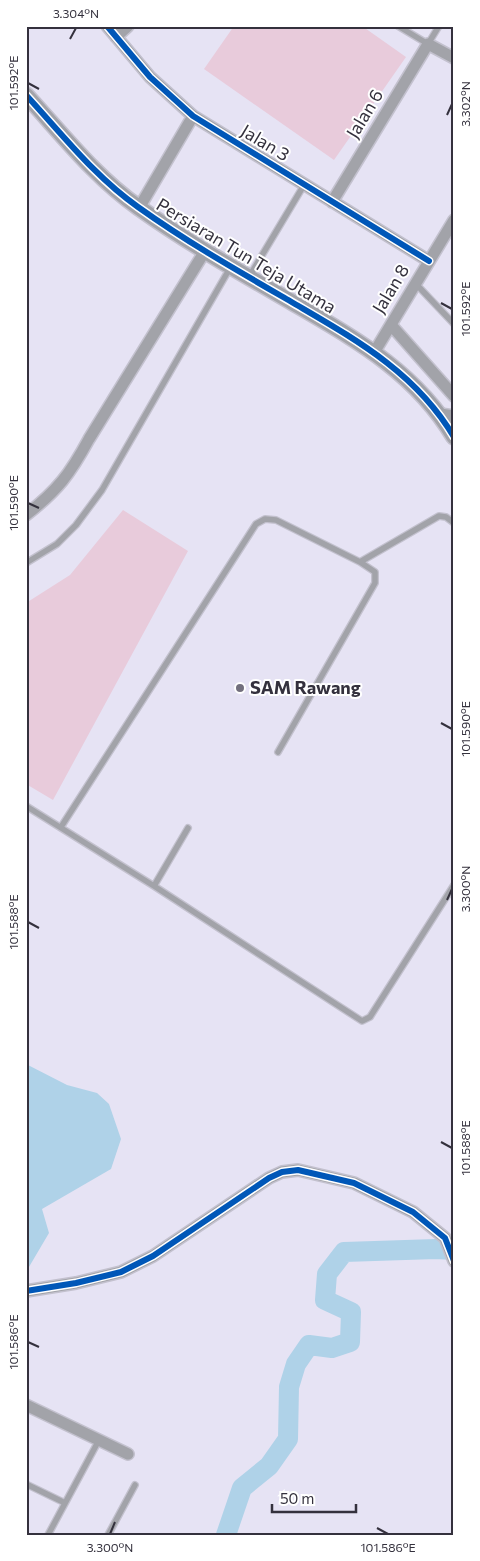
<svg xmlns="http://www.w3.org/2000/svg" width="480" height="1561" viewBox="0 0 480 1561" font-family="Commissioner,sans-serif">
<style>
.green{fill:#e8cbdb}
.water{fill:#afd2e8}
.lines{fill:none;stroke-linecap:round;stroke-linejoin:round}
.river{stroke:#afd2e8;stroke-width:20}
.service-casing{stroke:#c3c1ce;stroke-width:8}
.minor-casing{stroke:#c3c1ce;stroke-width:14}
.tertiary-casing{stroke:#c3c1ce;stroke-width:18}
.service{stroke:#a2a3a9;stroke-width:5.5}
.minor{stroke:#a2a3a9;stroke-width:11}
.tertiary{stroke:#a2a3a9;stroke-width:15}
.cycleway-casing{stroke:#fff;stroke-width:9}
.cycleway{stroke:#0057b8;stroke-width:6}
.ticks{fill:none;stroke:#34313d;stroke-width:2}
.poi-dot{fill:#726f7d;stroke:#fff;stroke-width:2}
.labels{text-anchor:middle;stroke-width:4;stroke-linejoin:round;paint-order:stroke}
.street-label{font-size:18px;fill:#34313d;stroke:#fff}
.poi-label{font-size:18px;font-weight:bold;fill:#34313d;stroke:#fff;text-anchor:start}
.neatline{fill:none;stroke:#34313d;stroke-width:2}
.ticks-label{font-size:12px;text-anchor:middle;fill:#34313d}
</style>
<rect width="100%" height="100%" fill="#e6e3f4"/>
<path class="green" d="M234 26H362L406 57 334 160 204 69Z
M123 510 188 551 53 800 26 784V603L70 575Z"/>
<path class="water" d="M26 1064 67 1085 97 1093 109 1104 121 1139 111 1169 42 1209 49 1233 26 1272Z"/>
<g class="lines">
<path class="river" d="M226 1535 242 1488 269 1466 288 1439 289 1387 296 1364 309 1345 332 1348 350 1342 351 1312 325 1300 327 1274 344 1252 436 1249 454 1250"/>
<defs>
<path id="service" d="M398 26 428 44 439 26
M249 277 304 185
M416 284 454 324
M26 563 57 544 76 525 102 490 230 268
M278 752 375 583V572L360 562
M26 806 154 886 362 1021 370 1017 454 885
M61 827 256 524 265 519 276 520 360 562 439 516 446 517 454 523
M154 886 188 828
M26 1484 65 1503
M48 1535 99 1440
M108 1535 135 1485"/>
<path id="minor" d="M107 26 150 77 193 116 429 261
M116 37 128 26
M332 202 428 44 454 58
M139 208 193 116
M391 325 454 396
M375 351 454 220
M440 414 454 416
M26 515C58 490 70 474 89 439L205 251
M26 1291 76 1283 121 1272 153 1256 269 1178 282 1172 298 1170 354 1183 413 1212 445 1238 454 1261
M26 1405 128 1454"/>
<path id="tertiary" d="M26 95C62 134 95 177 138 207 187 242 238 271 290 301 353 338 415 371 454 437"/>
</defs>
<use href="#service" class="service-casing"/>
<use href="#minor" class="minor-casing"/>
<use href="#tertiary" class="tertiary-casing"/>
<use href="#service" class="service"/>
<use href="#minor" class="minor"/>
<use href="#tertiary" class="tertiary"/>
<defs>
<path id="cycleway" d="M107 26 150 77 193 116 429 261
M26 95C62 134 95 177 138 207 187 242 238 271 290 301 353 338 415 371 454 437
M26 1291 76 1283 121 1272 153 1256 269 1178 282 1172 298 1170 354 1183 413 1212 445 1238 454 1261"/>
</defs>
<use href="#cycleway" class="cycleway-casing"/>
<use href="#cycleway" class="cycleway"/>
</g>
<path class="ticks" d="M70 39 76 28M28 83 39 89M447 115 452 104M441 303 452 309M28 503 39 508M441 723 452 729M447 900 452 889M28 922 39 928M441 1142 452 1148M28 1342 39 1347M377 1528 388 1534M110 1534 115 1522"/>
<circle class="poi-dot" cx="240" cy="688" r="5"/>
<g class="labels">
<g class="street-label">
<text transform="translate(365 114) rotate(-59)" y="6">Jalan 6</text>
<text transform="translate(265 143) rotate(31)" y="6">Jalan 3</text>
<text transform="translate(246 256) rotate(31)" y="6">Persiaran Tun Teja Utama</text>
<text transform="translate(391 289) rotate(-59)" y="6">Jalan 8</text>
</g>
<g class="poi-label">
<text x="250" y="694">SAM Rawang</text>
</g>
</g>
<rect width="480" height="1561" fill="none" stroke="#ffffff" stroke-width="55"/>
<path d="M272 1504v8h84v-8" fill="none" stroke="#34313d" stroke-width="2.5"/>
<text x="280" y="1504" font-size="15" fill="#34313d" stroke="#ffffff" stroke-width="4" paint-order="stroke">50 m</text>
<rect x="28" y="28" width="424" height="1506" class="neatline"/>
<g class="ticks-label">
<text x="76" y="18">3.304°N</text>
<text transform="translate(14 83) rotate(-90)" y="4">101.592°E</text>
<text transform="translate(466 104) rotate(-90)" y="4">3.302°N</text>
<text transform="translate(466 309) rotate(-90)" y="4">101.592°E</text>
<text transform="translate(14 503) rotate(-90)" y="4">101.590°E</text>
<text transform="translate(466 729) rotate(-90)" y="4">101.590°E</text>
<text transform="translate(466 889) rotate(-90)" y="4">3.300°N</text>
<text transform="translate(14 922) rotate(-90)" y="4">101.588°E</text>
<text transform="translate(466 1148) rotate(-90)" y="4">101.588°E</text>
<text transform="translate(14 1342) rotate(-90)" y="4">101.586°E</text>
<text x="110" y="1552">3.300°N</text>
<text x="388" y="1552">101.586°E</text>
</g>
</svg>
